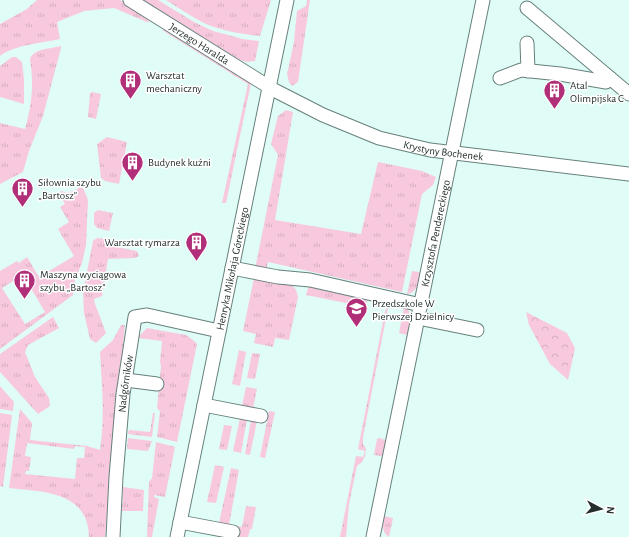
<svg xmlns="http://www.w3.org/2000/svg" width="629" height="537" viewBox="0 0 629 537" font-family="'Alegreya Sans',sans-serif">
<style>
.grass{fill:url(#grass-tufts);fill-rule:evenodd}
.forest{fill:url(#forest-crowns)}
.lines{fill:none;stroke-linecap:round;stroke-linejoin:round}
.minor-casing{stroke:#67807c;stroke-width:15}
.minor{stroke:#fff;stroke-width:13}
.labels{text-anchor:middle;stroke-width:3;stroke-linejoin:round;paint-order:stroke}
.street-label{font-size:11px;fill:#242f2d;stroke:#fff}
.poi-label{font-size:11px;fill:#242f2d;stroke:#fff;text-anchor:start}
</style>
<defs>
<pattern id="grass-tufts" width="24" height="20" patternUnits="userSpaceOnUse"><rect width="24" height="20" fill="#f8c9de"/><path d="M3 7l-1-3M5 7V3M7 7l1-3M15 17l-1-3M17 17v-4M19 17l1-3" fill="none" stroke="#d4adbf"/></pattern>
<pattern id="forest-crowns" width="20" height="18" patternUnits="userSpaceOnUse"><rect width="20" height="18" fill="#f8c9de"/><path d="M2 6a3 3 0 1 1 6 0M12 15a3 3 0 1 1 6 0" fill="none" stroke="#d4adbf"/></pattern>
</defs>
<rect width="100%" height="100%" fill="#dffcf6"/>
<path class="grass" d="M37 0H120L143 14 148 20 149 23 114 8 84 11 57 22 60 39C42 43 14 45 0 56V24L27 9Z
M142 0H158L194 22 213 31 243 39 259 41 255 61 247 62 240 60Z
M166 0H271L260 36C241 34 223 31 206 24 192 17 179 8 166 0Z
M307 0H310L298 82 292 86 289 82 287 74 294 42 297 11 306 6Z
M166 29 251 83 226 203H222L248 84 162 30Z
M61 46V48L43 116 29 151 23 172 0 184V123L25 129C32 104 34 85 30 59 34 48 51 49 61 46Z
M12 57H16L22 62 24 79V104L0 97V66Z
M92 92 101 94 96 119 88 117 90 93Z
M286 110 293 112 275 220 361 234 378 162 422 171 436 177 433 185 422 194 402 292 268 262 266 271 255 269 278 155 271 144 278 116Z
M107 137 127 142 119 184 105 181 101 178 97 144Z
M79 187 83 188 88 200 86 245 82 263 75 280 73 295 0 349V271L17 261 19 263 27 257 39 277 74 256 58 229 69 222 60 207 65 204 58 193 62 191 66 193 77 190ZM23 275 45 312 25 324 2 288Z
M98 210 113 213 109 231 97 228 94 224V213Z
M97 238 108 239 107 245 137 251 139 256 135 258 108 259 102 296 94 299 95 304 106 333 96 343 90 339 84 313 83 292 93 241Z
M412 271 419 272 420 274C418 283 417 293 407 294Z
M254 278C263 280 285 282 292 286 296 288 297 292 298 297L289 340 275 338 273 347 254 343 256 334 243 331Z
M309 284 368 296 366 307 306 295Z
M391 305H394L388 308 363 437V444L366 449 365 456 362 462 357 466 349 504 346 537H340L356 456 363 457 365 451 358 449 385 311 388 306Z
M404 307 408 309 411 317 408 335 399 333Z
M53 317 59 328 28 345 25 352 35 377 49 398 50 406 38 414 0 372V354Z
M121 325H125L105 537H89C88 491 43 492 9 488L20 409 32 423 30 440 87 446 100 450C105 417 102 386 100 352L113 340ZM27 443 74 449 75 446 85 447 84 458H77L75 479 25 474 26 471H29L31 457 25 456Z
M147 328 186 335 193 340 197 344 177 442 157 437 160 411 157 408 161 366 160 362 162 341 138 338 141 334Z
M239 350 246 352 240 386 232 384Z
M252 353 260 354 255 379 247 378Z
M0 386 14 402 13 411 0 409Z
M246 387 257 389 253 408 242 406Z
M269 411 275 412 265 458 260 457Z
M0 413 12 415 3 487 0 486Z
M153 413H155L152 437 128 434 129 430 150 432Z
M240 418 247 419 241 453 233 451Z
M251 420 257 421 250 455 245 454Z
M224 425 232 426 227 450 219 449Z
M128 438 152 441 148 451 127 449Z
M379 438 386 440 383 455 381 456 374 455 377 439Z
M156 442 175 447 165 497 154 495V497L159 499 152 537H147L149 482 152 478Z
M215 465 224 467 216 503 207 502Z
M231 468 239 470 229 525 219 523Z
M123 487 144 490 143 511H122Z
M246 506 256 507 252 529H250L248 537H236L238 526 242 527Z
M384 516 393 518 389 537C381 531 383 525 384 516Z"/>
<path class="forest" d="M526 312 567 333 575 348 568 380 550 364 529 325Z"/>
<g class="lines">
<defs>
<g id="minor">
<path id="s1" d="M130 0 274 90 323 115 379 138 430 150 629 174"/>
<path d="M527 8 629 94"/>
<path d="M527 43 528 71"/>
<path d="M500 78 521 70 560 74 606 82 610 78"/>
<path d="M232 268 278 277 310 280 421 305"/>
<path d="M418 318 477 330"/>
<path d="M126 380 157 384"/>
<path d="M204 405 261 416"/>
<path d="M180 522 233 532"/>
<path id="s2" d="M113 537 116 477 123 394 135 317 147 315 219 331"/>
<path id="s3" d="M177 537 287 0"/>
<path id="s4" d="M373 537 483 0"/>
</g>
</defs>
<use href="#minor" class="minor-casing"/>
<use href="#minor" class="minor"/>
</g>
<defs>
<symbol id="building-pin" viewBox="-11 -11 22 30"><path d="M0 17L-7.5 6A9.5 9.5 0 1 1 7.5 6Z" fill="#b12f79" stroke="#fff"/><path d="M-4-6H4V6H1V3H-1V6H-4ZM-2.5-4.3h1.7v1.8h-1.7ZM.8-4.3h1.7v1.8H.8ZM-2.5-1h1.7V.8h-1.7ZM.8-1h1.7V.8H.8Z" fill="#fff"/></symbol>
<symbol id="school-pin" viewBox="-11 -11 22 30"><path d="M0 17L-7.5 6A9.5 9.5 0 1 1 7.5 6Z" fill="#b12f79" stroke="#fff"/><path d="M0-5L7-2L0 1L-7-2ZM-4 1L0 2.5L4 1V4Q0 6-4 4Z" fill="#fff"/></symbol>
</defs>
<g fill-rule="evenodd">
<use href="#building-pin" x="118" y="68" width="25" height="34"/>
<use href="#building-pin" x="542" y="78" width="25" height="34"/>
<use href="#building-pin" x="120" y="150" width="25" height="34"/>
<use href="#building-pin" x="10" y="176" width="25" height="34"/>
<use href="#building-pin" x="184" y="230" width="25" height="34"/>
<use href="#building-pin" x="12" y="268" width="25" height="34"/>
<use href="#school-pin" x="344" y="296" width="25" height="34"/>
</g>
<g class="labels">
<g class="street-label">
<text dy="4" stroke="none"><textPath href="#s1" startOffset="82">Jerzego Haralda</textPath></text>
<text dy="4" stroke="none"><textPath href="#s1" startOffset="351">Krystyny Bochenek</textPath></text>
<text dy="4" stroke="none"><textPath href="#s4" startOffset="310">Krzysztofa Pendereckiego</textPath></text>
<text dy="4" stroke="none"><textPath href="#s3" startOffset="274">Henryka Mikołaja Góreckiego</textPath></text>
<text dy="4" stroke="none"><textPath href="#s2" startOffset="154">Nadgórników</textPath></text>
</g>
<g class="poi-label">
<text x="146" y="79">Warsztat<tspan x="146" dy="13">mechaniczny</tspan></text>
<text x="570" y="89">Atal<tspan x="570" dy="13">Olimpijska C</tspan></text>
<text x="148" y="166">Budynek kuźni</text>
<text x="38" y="186">Siłownia szybu<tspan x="38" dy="13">„Bartosz”</tspan></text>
<text x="180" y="246" text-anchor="end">Warsztat rymarza</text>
<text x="40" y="278">Maszyna wyciągowa<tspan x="40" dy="13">szybu „Bartosz”</tspan></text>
<text x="372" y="307">Przedszkole W<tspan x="372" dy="13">Pierwszej Dzielnicy</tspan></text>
</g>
</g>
<g transform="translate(601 509) rotate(97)" stroke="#ffffff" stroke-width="3" paint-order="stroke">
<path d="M0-3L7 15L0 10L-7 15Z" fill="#242f2d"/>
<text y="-6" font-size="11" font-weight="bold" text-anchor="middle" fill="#242f2d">N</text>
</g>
</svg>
